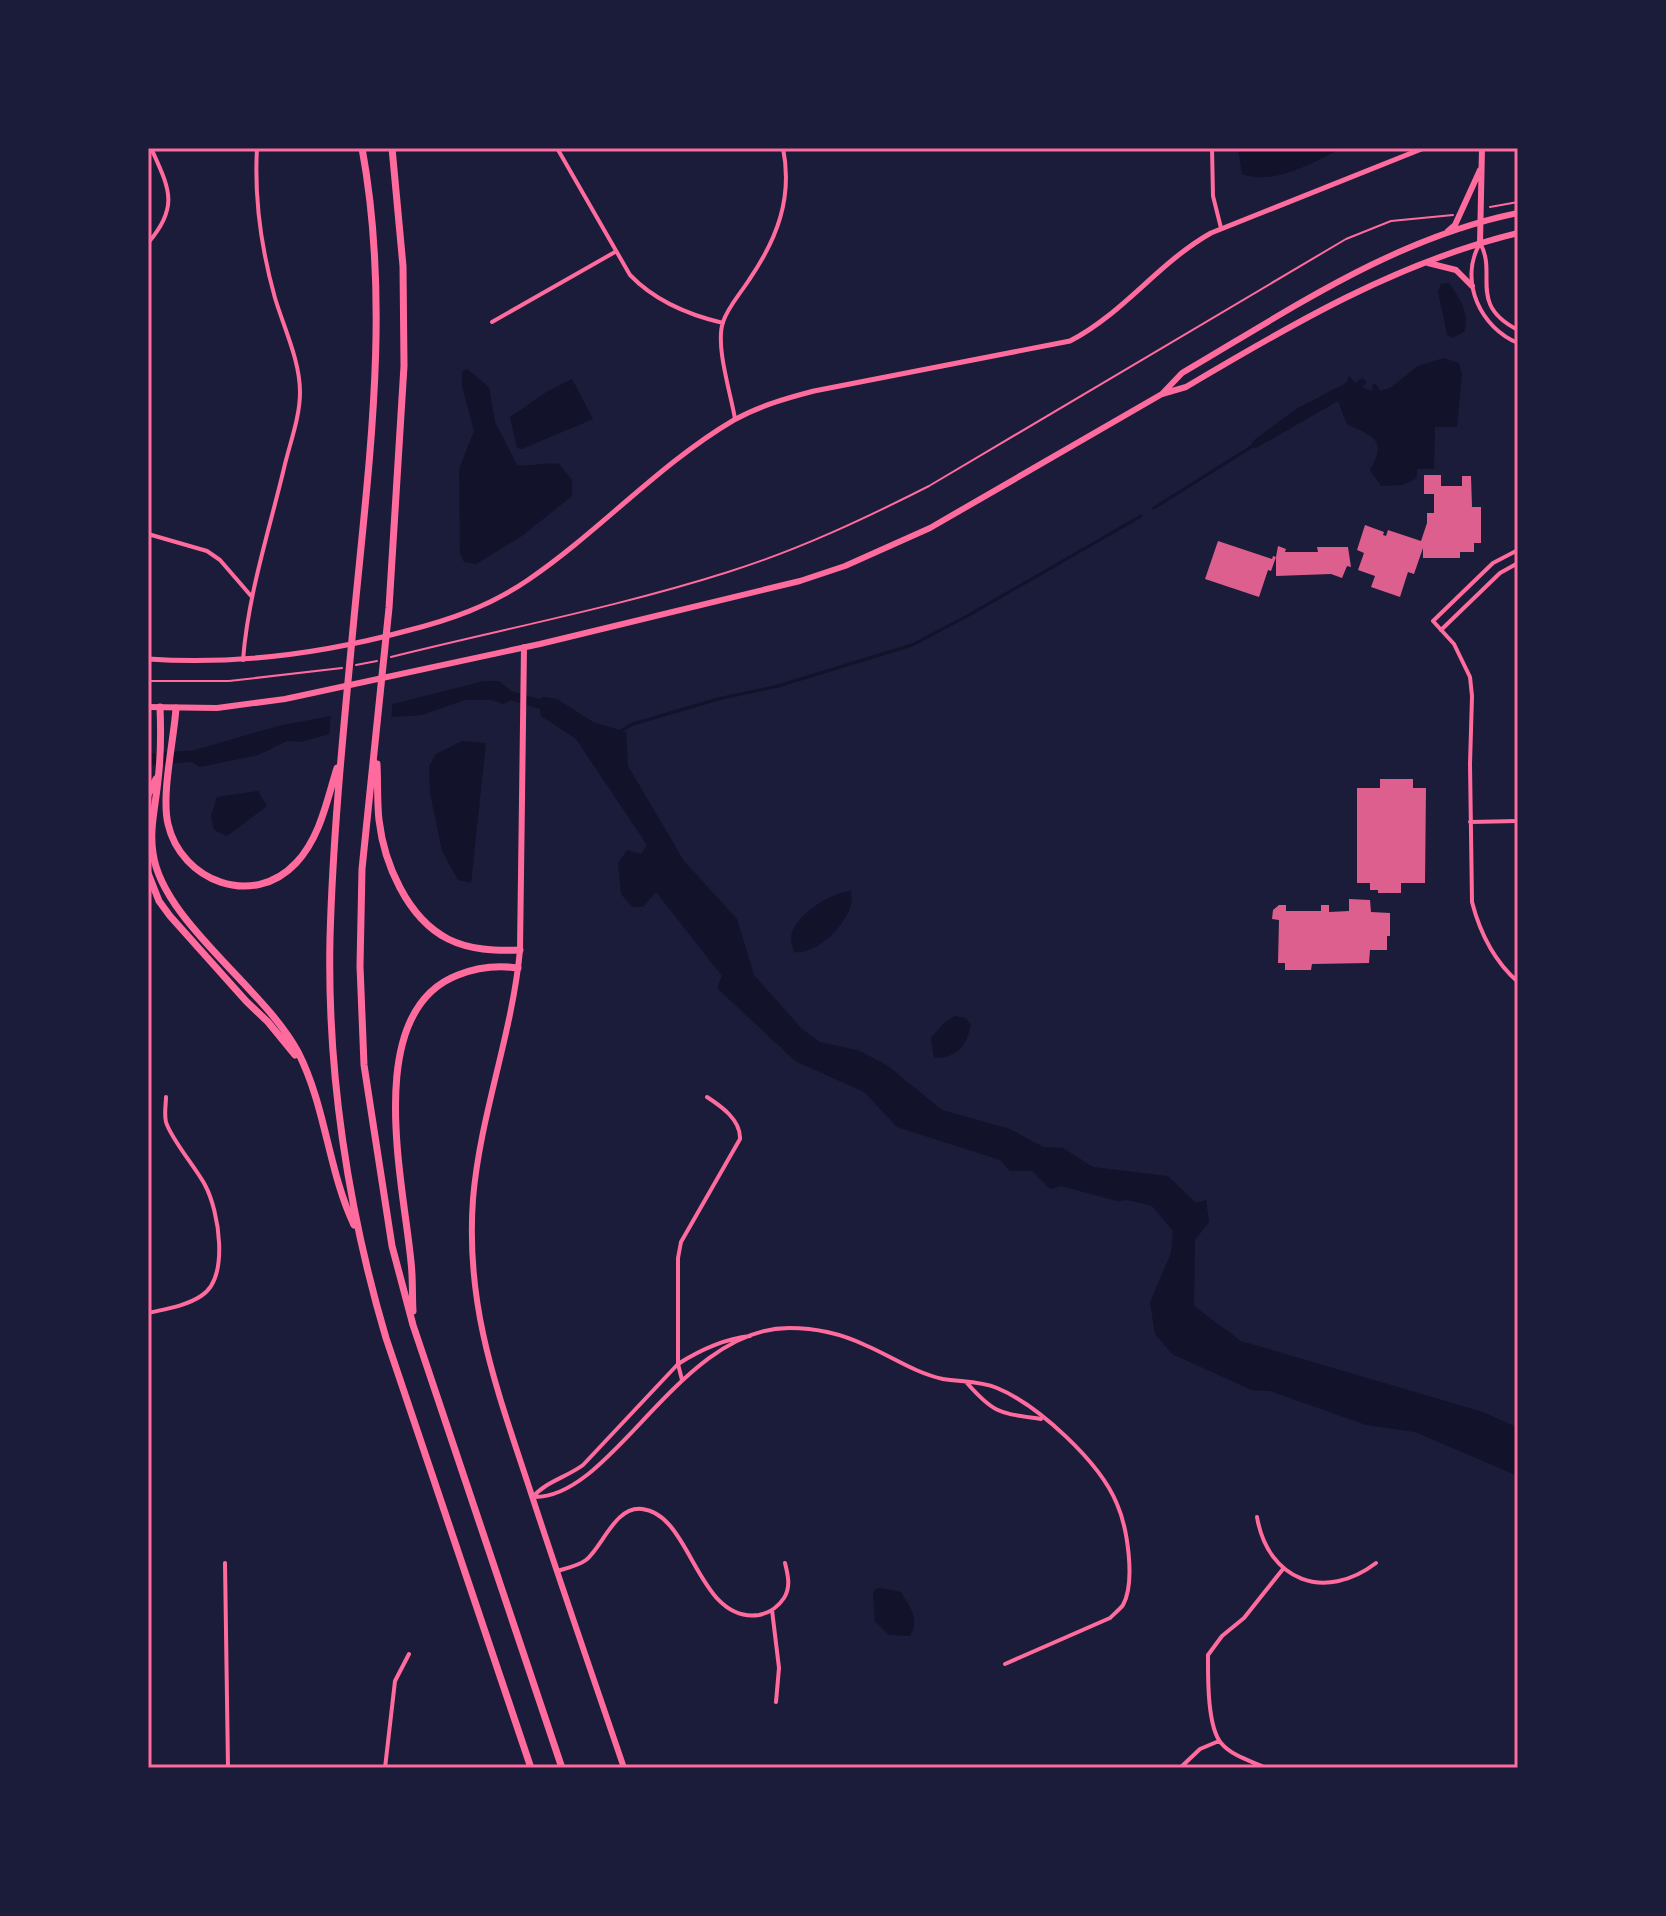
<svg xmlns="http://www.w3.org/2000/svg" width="1666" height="1916" viewBox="0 0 1666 1916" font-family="Helvetica,sans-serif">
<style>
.water{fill:#12122b}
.pier{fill:#1b1b3a}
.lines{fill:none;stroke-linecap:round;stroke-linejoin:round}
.stream{stroke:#12122b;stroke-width:3}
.building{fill:#dd5f8e}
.path{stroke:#ff6b9d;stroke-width:2}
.minor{stroke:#ff6b9d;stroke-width:4}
.tertiary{stroke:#ff6b9d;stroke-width:5}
.secondary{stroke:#ff6b9d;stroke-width:6}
.motorway{stroke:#ff6b9d;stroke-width:7}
.neatline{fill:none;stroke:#ff6b9d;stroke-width:3}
</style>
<rect width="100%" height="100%" fill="#1b1b3a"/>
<path class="water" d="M1238 148H1343C1313 162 1275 186 1242 174Z
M1449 283C1460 299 1470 313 1464 332L1452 338 1447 334 1438 292 1441 284Z
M1444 358 1459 363 1462 374 1457 427H1435L1434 469H1417V478L1403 485 1381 486 1370 470C1388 439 1373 437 1347 424L1338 401 1256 448 1251 447 1253 441 1296 409 1346 383 1349 376 1355 383 1362 378 1367 382 1362 387 1372 391V385L1376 384 1380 391 1390 388 1418 366Z
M467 369 489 387 495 422 517 465C532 467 544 462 559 464L572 480V496L522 536 476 564 464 562 460 554 459 469 474 431 462 386V372Z
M572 379 593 419 522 449 517 448 510 417 548 391Z
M484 681H499L511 691 539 699 543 697 557 699 593 722 626 732 628 766 684 861 737 919 754 975 802 1029 820 1042 860 1051 888 1066 942 1110 1010 1129 1043 1147 1063 1148 1093 1167 1168 1176 1196 1203 1206 1200 1209 1222 1195 1240 1194 1306 1241 1341 1483 1412 1518 1428V1476L1415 1432 1366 1425 1270 1391 1252 1390 1172 1354 1155 1334 1150 1302 1171 1253 1173 1231 1152 1206 1128 1200 1117 1201 1061 1186 1050 1189 1032 1171H1010L1000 1160 897 1127 864 1092 795 1061 717 988 722 976 656 892 643 907H632L621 894 618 863 627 850 641 854 647 845 576 739 541 716 540 709 511 700 503 704 492 700H465L422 715 393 717 300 742 287 741 258 755 200 767 192 762 148 765V754L195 750 278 726 393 704Z
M462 741 486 743 471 883 458 880 442 851 430 793 429 766 436 754Z
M258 791 267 806 227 836 214 830 211 816 217 797Z
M851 891C851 892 852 902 851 904 846 926 816 955 794 952 793 950 791 940 791 938 793 916 831 892 851 891Z
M955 1016 966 1018 971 1025C966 1046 958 1058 934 1058L931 1038 944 1023Z
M881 1588 901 1592C910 1607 920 1619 910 1636L889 1635 875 1621 873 1593 875 1589Z"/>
<path class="pier" d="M393 700 391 721 329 736 331 712Z"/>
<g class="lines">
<path class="stream" d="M1154 508 1251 447
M620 731 633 724 718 699 778 686 912 645 969 615 1141 516"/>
</g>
<path class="building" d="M1424 475H1441V486H1462V476H1471L1472 507H1481V543H1474V552H1460V558H1423V548L1414 574 1408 572 1400 597 1371 587 1375 576 1358 570 1364 553 1357 550 1365 525 1384 532 1383 535 1386 536 1388 530 1421 541 1427 523V513H1434V494H1424Z
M1218 541 1272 559 1273 556 1276 557 1278 546 1286 549 1285 552H1318L1317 547H1348L1351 567 1347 566 1342 578 1331 574 1276 576V557L1271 571 1268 570 1259 597 1205 579Z
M1380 779H1413V788H1426L1425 883H1401V893H1378V890H1370V883H1357V788H1380Z
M1349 899 1370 900 1371 912 1390 913V936H1387V950H1370L1369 963 1312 964 1311 970H1285V963H1278L1279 920 1272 919 1273 910 1279 905H1286V911H1321V905H1329V912L1349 911Z"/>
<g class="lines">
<path class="path" d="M1490 207 1518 202
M391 657C503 629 618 607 728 572 798 550 864 519 929 486L1346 239 1391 221 1453 215
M356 665 377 661
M148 681H229L342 668"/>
<path class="minor" d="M557 148 630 275C654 300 689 315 723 323
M1212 148 1213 196 1221 228
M148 243C180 206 169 188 151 148
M1480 243C1498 274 1467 304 1518 330
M1479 245C1459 282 1481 328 1518 343
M492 322 615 252
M735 419C731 394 715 346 723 322 728 307 740 294 749 280 777 239 793 198 783 148
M148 534 207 551 220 560 252 597
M1518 550 1493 563 1433 621 1454 644 1470 677 1472 696 1470 764 1472 902C1480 933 1494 961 1518 982
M1441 630 1500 573 1518 563
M243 660C248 594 270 528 285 464 291 440 300 416 300 392 300 361 284 328 275 298 261 248 254 200 257 148
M1470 822 1518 821
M148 1313C165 1309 186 1306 201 1296 230 1278 219 1211 205 1185 196 1168 171 1139 166 1122 164 1114 166 1104 166 1097
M750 1336C723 1339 700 1350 678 1364L583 1465C567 1477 545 1482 533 1497 612 1500 679 1328 789 1328 815 1328 842 1334 865 1345 891 1356 915 1373 943 1379 961 1382 980 1381 997 1388 1038 1405 1100 1462 1117 1504 1127 1527 1136 1581 1123 1605 1120 1609 1114 1614 1110 1618L1005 1664
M682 1380 678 1364V1258L681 1242 740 1139C741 1120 721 1106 707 1097
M967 1383C995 1415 1001 1413 1041 1419
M1257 1517C1268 1581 1325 1602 1376 1563
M225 1563 228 1768
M557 1571C567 1568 578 1566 586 1560 603 1546 615 1506 642 1509 692 1514 697 1624 759 1615 769 1613 778 1607 784 1598 791 1587 788 1575 785 1563
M772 1610 779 1668 776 1702
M148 1708V1721
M385 1768 395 1681 409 1654
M1180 1768 1200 1749 1219 1741
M1266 1768C1251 1761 1232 1756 1221 1743 1207 1726 1208 1676 1208 1655L1222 1636 1244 1618 1283 1569"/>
<path class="tertiary" d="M148 659C236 665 321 654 406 631 450 620 490 606 528 580 600 531 659 464 734 420 759 406 787 398 814 391L1070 341C1124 313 1158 263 1211 233L1424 148"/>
<path class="secondary" d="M1448 231 1455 225 1480 170
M1480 243 1482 148
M1428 263 1456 270 1472 286
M1162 394 1186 387C1292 324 1398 262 1518 233
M524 647 520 950C512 1035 480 1115 473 1199 465 1309 498 1392 531 1493 561 1585 593 1677 624 1768
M148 707 217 708 285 699 540 644 800 581 845 566 930 528 1162 394 1182 373C1290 310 1394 238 1518 213"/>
<path class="motorway" d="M362 148C391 305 369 461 354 618 344 724 333 831 330 938 327 1072 348 1210 386 1338L531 1768
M392 148 403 266 404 366 389 608 362 869 360 966 364 1065 392 1246 413 1325 562 1768
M160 707C161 731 161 756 158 780 156 803 149 830 153 853 162 921 264 988 298 1052 326 1107 328 1170 354 1225
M176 708C174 740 161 794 168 824 181 881 253 909 296 863 320 838 327 800 337 768
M377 764C378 783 377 802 379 820 384 863 407 918 448 939 470 950 495 951 520 950
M148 795 156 779
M148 873 159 901 170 916 246 1001 268 1022 295 1055
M413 1311C412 1295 413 1278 411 1262 404 1185 361 1012 458 975 478 967 497 965 518 968"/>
</g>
<rect width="1666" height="1916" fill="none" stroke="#1b1b3a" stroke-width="300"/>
<rect x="150" y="150" width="1366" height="1616" class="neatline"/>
</svg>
